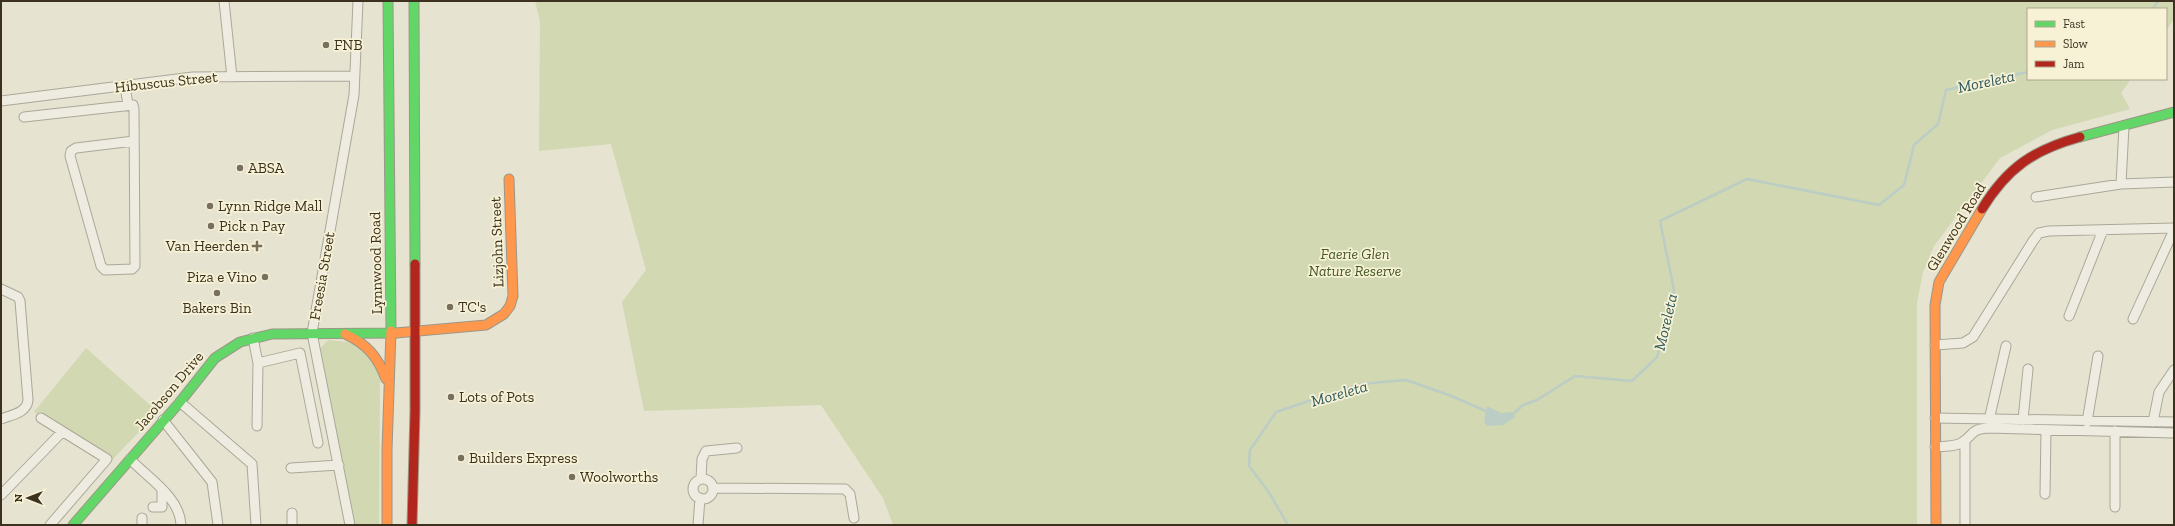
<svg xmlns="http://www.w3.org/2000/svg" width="2175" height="526" viewBox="0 0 2175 526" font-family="'Zilla Slab',serif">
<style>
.green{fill:#d1d8b2}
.water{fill:#bbcdc4}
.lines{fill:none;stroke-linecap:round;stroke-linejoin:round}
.stream{stroke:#bbcdc4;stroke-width:2.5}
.street-casing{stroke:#aca798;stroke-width:11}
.fast-casing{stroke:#9b9788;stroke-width:11}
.slow-casing{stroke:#9b9788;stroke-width:11}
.jam-casing{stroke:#9b9788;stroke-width:11}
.street{stroke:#eeece1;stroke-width:9}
.fast{stroke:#63d668;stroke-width:9}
.slow{stroke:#ff974d;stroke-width:9}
.jam{stroke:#b3261e;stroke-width:9}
.poi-dot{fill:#786f5d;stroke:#f7f2d6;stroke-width:1.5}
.labels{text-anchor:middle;stroke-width:3.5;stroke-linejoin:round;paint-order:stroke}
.poi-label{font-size:15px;fill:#3c311f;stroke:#f7f2d6;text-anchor:start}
.street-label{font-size:15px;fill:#3c311f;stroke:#f7f2d6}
.park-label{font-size:15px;font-style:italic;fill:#445925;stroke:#f7f2d6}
.water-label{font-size:16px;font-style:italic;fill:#2e585c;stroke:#f7f2d6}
</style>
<rect width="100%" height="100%" fill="#e6e3d0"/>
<path class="green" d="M535 1H2174V19L2166 31V9H2028V79H2131L2121 93 2130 109 2052 130 2000 158 1934 246 1923 272 1917 303V525H893L883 498 821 405 644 411 622 302 646 270 611 144 539 151 540 21Z
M328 340 358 343 375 360 380 378 379 525H354L318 351Z
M86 348 158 412 113 459 34 412Z"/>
<path class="water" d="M1487 406 1501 413 1512 412 1515 417 1503 425 1487 426 1484 422Z"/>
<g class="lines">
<path class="stream" d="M2153 9 2158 1
M1512 415 1523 405 1537 400 1575 376 1632 381 1657 357 1674 290 1660 221 1747 179 1879 205 1904 185 1914 145 1938 124 1946 90 2028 72
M1288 525 1268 491 1249 466 1250 450 1276 412 1360 384 1406 380 1449 395 1488 412"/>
<defs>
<path id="street" d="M224 1 232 77
M125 86 128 105
M1 101 193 77 355 76
M24 117 133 105 134 109 135 266 132 269 105 270 101 266 70 156 71 151 76 148 134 141
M2121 184 2124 126
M2036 197 2121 184 2174 182
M1 289 18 297 20 301 28 400C27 413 11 415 1 419
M2069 316 2103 230
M2133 319 2174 230
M253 338 258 363 257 426
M1935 345 1963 343 1973 337 2033 241 2039 233 2049 231 2174 228
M258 363 300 353 318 443
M180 402 252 464 256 525
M41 418 107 459 50 525
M1935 418 2174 422
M163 420 212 482 218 525
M1989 420 2006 346
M2023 420 2028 369
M2087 422 2098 356
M2153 422 2159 392 2174 370
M2115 431V507
M1965 440V525
M1935 447C1943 446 1954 447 1961 443 1974 436 1969 429 1989 428L2174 433
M130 459C148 478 180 497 181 525
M291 468 339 465
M701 479 702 459 706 451 737 448
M693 489a10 10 0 1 1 20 0a10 10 0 1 1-20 0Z
M713 488 845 489 850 494 854 518
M2045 494 2046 430
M1 495 62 432
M153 507H162V489
M292 513V525
M142 518V525
M350 525 312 333 354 95 358 1
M698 525 700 498"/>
<path id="fast" d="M388 1 391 331
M414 1 415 264
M2080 137 2174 112
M73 525 180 402 215 358 240 342 272 334 396 333"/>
<path id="slow" d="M396 333 486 325 504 314 510 306 513 296 509 179
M345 334C367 344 378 357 386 379
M387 525V450L391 331
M1936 525 1935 305 1939 282 1982 209"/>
<path id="jam" d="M1982 209C2007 168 2033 150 2080 137
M412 525 415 411V264"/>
</defs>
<use href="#street" class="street-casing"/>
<use href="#fast" class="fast-casing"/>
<use href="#slow" class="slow-casing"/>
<use href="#jam" class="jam-casing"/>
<use href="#street" class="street"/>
<use href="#fast" class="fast"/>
<use href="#slow" class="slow"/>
<use href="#jam" class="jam"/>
</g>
<g class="poi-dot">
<circle cx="326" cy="45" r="4"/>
<circle cx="240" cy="168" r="4"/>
<circle cx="210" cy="206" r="4"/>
<circle cx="211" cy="226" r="4"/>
<path d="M255 240h4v4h4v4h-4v4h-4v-4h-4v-4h4z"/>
<circle cx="265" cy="277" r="4"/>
<circle cx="217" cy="293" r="4"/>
<circle cx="450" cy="307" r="4"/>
<circle cx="451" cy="397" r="4"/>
<circle cx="461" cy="458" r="4"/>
<circle cx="572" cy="477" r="4"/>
</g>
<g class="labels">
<g class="poi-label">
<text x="334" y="50">FNB</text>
<text x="248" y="173">ABSA</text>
<text x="218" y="211">Lynn Ridge Mall</text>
<text x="219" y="231">Pick n Pay</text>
<text x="249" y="251" text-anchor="end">Van Heerden</text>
<text x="257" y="282" text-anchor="end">Piza e Vino</text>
<text x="458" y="312">TC's</text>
<text x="217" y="313" text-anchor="middle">Bakers Bin</text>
<text x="459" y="402">Lots of Pots</text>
<text x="469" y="463">Builders Express</text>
<text x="580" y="482">Woolworths</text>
</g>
<g class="street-label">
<text transform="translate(166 82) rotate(-6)" y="5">Hibuscus Street</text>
<text transform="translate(1956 227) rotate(-59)" y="5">Glenwood Road</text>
<text transform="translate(497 242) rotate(-92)" y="5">Lizjohn Street</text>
<text transform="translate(376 263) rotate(-91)" y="5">Lynnwood Road</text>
<text transform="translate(322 276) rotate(-80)" y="5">Freesia Street</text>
<text transform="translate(169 391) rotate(-50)" y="5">Jacobson Drive</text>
</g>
<g class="park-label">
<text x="1355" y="259">Faerie Glen<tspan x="1355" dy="17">Nature Reserve</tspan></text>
</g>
<g class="water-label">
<text transform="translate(1986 81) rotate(-12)" y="6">Moreleta</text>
<text transform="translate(1665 322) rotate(-77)" y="6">Moreleta</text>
<text transform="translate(1339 393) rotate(-16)" y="6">Moreleta</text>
</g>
</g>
<rect width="2175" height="526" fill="none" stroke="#3c311f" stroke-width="4"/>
<rect x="2027" y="8" width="140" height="72" fill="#f7f2d6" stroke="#aca58d"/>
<rect x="2035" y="21" width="20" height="6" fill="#63d668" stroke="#aca58d"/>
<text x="2063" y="28" font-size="12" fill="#3c311f">Fast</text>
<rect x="2035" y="41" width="20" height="6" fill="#ff974d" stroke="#aca58d"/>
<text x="2063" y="48" font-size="12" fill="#3c311f">Slow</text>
<rect x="2035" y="61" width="20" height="6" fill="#b3261e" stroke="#aca58d"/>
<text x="2063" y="68" font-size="12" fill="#3c311f">Jam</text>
<g transform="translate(28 498) rotate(270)" stroke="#f7f2d6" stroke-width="3" paint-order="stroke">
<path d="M0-3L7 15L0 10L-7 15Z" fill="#3c311f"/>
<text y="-6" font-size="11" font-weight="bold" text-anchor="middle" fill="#3c311f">N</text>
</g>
</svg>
